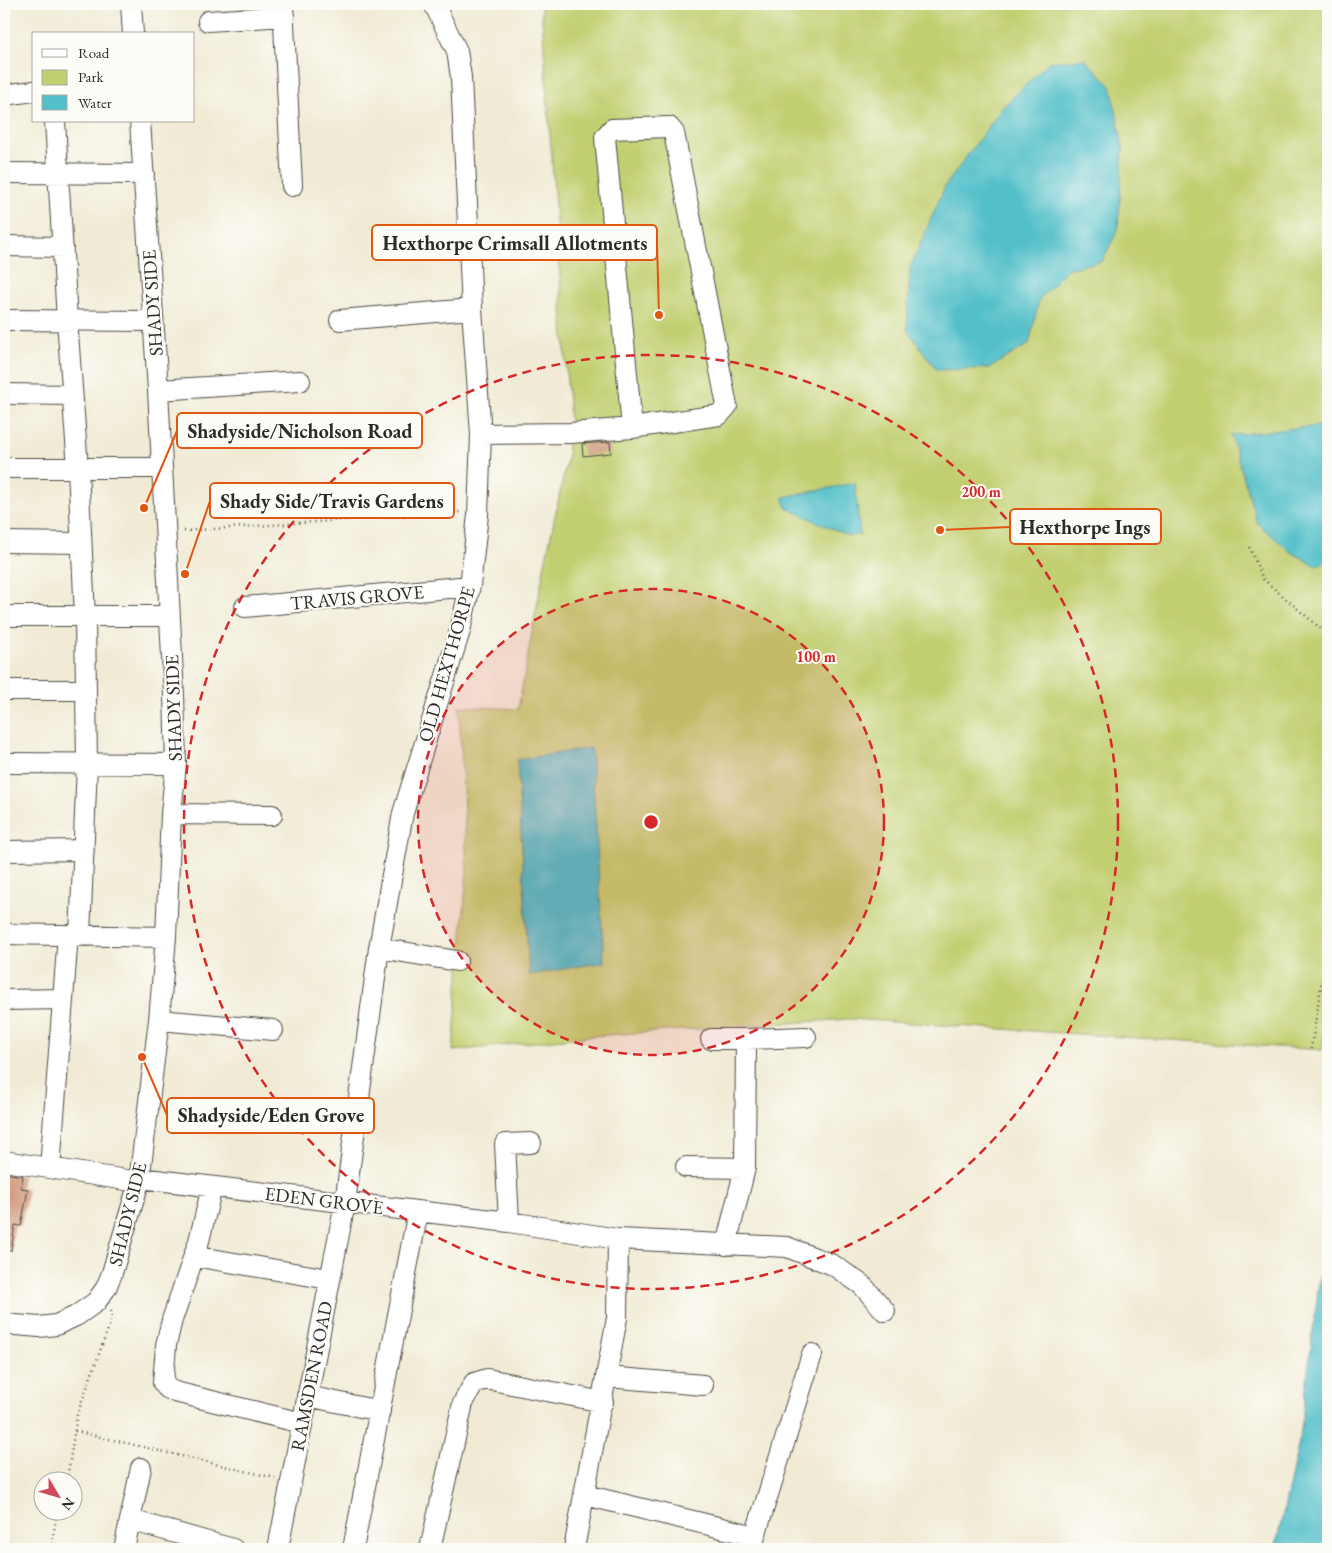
<svg xmlns="http://www.w3.org/2000/svg" width="1332" height="1553" viewBox="0 0 1332 1553" font-family="'EB Garamond',serif">
<style>
.green{fill:#c2cf71;stroke:#767d4e}
.water{fill:#52bfc9;stroke:#3e757a}
.building{fill:#d39d81}
.lines{fill:none;stroke-linecap:round;stroke-linejoin:round}
.minor-casing{stroke:#494844;stroke-width:22}
.path{stroke:#494844;stroke-width:2.5;stroke-dasharray:1 4;stroke-linecap:butt}
.minor{stroke:#fff;stroke-width:20}
.ring{fill:none;stroke:#d62828;stroke-width:2.5;stroke-dasharray:9 6}
.labels{text-anchor:middle;stroke-width:4;stroke-linejoin:round;paint-order:stroke}
.street-label{font-size:19px;fill:#2b2b2b;stroke:#fdfcf7}
.centre{fill:#d62828;stroke:#fdfcf7;stroke-width:2.5}
.ring-label{font-size:15px;text-anchor:middle;font-weight:bold;fill:#d62828;stroke:#fdfcf7;stroke-width:4;stroke-linejoin:round;paint-order:stroke}
.leader{fill:none;stroke:#df570e;stroke-width:2}
.callout-dot{fill:#df570e;stroke:#fdfcf7;stroke-width:2}
.callout{fill:#fdfcf7;stroke:#df570e;stroke-width:2}
.callout-label{font-size:20px;text-anchor:middle;font-weight:bold;fill:#2b2b2b}
</style>
<rect width="100%" height="100%" fill="#fdfcf7"/>
<filter id="ink" filterUnits="userSpaceOnUse"><feTurbulence type="fractalNoise" baseFrequency=".02" numOctaves="2"/><feDisplacementMap in="SourceGraphic" scale="10" xChannelSelector="R" yChannelSelector="G"/><feConvolveMatrix kernelMatrix="1 2 1 2 8 2 1 2 1" color-interpolation-filters="sRGB"/></filter>
<filter id="wash" filterUnits="userSpaceOnUse"><feTurbulence type="fractalNoise" baseFrequency=".0096" numOctaves="4" result="noise"/><feDisplacementMap in="SourceGraphic" scale="20" xChannelSelector="R" yChannelSelector="G"/><feGaussianBlur stdDeviation="1.12" result="paint"/><feColorMatrix in="noise" values="0 0 0 0 0 0 0 0 0 0 0 0 0 0 0 0 0 1.4 0 .05"/><feComposite in="paint" operator="in"/></filter>
<g filter="url(#wash)">
<rect width="100%" height="100%" fill="#f1ebd5"/>
<path class="green" d="M541 4H1328V1013L1322 1050 850 1019 591 1036 453 1051 467 871 459 706 518 709 544 568 568 455 567 439 571 438Z"/>
<path class="water" d="M1085 59 1111 86 1123 147 1118 230 1102 261 1067 269 1039 300 1029 344 990 368 937 370 907 330 910 268 945 186 1002 108 1049 62Z
M1328 425V561L1316 566 1291 552 1257 523 1231 435Z
M855 483 860 535 848 536 787 508 783 497Z
M591 748 604 962 529 975 517 760Z
M1328 1207V1549H1275L1300 1437Z"/>
<g id="blocks">
<path class="building" d="M610 442 611 453 583 456 582 444Z
M4 1173 23 1176 21 1188 28 1189 21 1226 15 1225 11 1251H4Z"/>
</g>
</g>
<g filter="url(#ink)">
<use href="#blocks" fill-opacity="0" stroke="#494844" stroke-width="1"/>
<g class="lines">
<defs>
<path id="minor" d="M131 4 133 34
M283 4 292 186
M208 21 284 16
M4 95 34 91
M55 121 67 320 78 468 85 617 87 764 80 936
M4 173 144 174
M4 246 63 247
M4 320 152 321
M340 320 472 309
M158 390 300 381
M4 394 72 395
M481 434 571 433 632 428 719 415 727 406 674 133 669 127 612 129 605 137 632 428
M4 468H162
M4 542 81 543
M245 607 470 586
M4 616H169
M4 690H86
M4 763 176 764
M171 814 272 815
M4 851 84 850
M4 934 166 937
M379 948 457 961
M4 1000 63 999
M159 1020 273 1030
M711 1039H746
M4 1161 139 1182
M686 1167 745 1168
M50 1168 68 935
M140 1178 509 1222 618 1239 787 1247 833 1265 862 1285 885 1311
M212 1187 199 1241 172 1320 166 1345 163 1383 167 1388 175 1392 302 1423
M509 1222 505 1144 531 1143
M726 1245 745 1168 746 1039 806 1037
M194 1256 329 1279
M4 1324 39 1327 56 1325 76 1316 96 1302 106 1288 112 1273 139 1182 159 1020 166 937 171 814 176 764 174 695 158 390 140 121
M607 1377 703 1385
M307 1396 380 1411
M585 1495 755 1536 751 1549
M130 1520 233 1549
M755 1536 812 1354
M124 1549 141 1468
M278 1549 345 1203 379 948 403 813 460 631 470 586 478 515 481 434 472 309 461 77 457 51 434 4
M353 1549 418 1211
M430 1549 463 1403 474 1383 487 1379 603 1402
M574 1549 617 1318 618 1239"/>
</defs>
<use href="#minor" class="minor-casing"/>
<path class="path" d="M184 531 460 512
M1249 547 1263 579 1328 635
M1311 1049 1328 942
M75 1431 275 1478
M67 1480 77 1415 112 1318 111 1311
M51 1549 56 1518 62 1510"/>
<use href="#minor" class="minor"/>
</g>
</g>
<circle cx="651" cy="822" r="233" fill="#d62828" fill-opacity=".12"/>
<g class="ring">
<circle cx="651" cy="822" r="233"/>
<circle cx="651" cy="822" r="467"/>
</g>
<g class="labels">
<g class="street-label">
<text transform="translate(152 303) rotate(-94)" y="7">SHADY SIDE</text>
<text transform="translate(357 597) rotate(-5)" y="7">TRAVIS GROVE</text>
<text transform="translate(446 664) rotate(-74)" y="7">OLD HEXTHORPE</text>
<text transform="translate(173 708) rotate(-92)" y="7">SHADY SIDE</text>
<text transform="translate(324 1200) rotate(7)" y="7">EDEN GROVE</text>
<text transform="translate(127 1214) rotate(-76)" y="7">SHADY SIDE</text>
<text transform="translate(311 1376) rotate(-79)" y="7">RAMSDEN ROAD</text>
</g>
</g>
<circle cx="651" cy="822" r="8" class="centre"/>
<g class="ring-label">
<text x="981" y="497">200 m</text>
<text x="816" y="662">100 m</text>
</g>
<path class="leader" d="M659 315L657 243M144 508L177 431M185 574L210 501M940 530L1010 527M142 1057L167 1115"/>
<g class="callout-dot">
<circle cx="659" cy="315" r="5"/>
<circle cx="144" cy="508" r="5"/>
<circle cx="185" cy="574" r="5"/>
<circle cx="940" cy="530" r="5"/>
<circle cx="142" cy="1057" r="5"/>
</g>
<g class="callout">
<rect x="372" y="225" width="285" height="35" rx="5"/>
<rect x="177" y="413" width="245" height="35" rx="5"/>
<rect x="210" y="483" width="244" height="35" rx="5"/>
<rect x="1010" y="509" width="151" height="35" rx="5"/>
<rect x="167" y="1098" width="207" height="35" rx="5"/>
</g>
<g class="callout-label">
<text x="515" y="250">Hexthorpe Crimsall Allotments</text>
<text x="300" y="438">Shadyside/Nicholson Road</text>
<text x="332" y="508">Shady Side/Travis Gardens</text>
<text x="1085" y="534">Hexthorpe Ings</text>
<text x="271" y="1122">Shadyside/Eden Grove</text>
</g>
<rect width="1332" height="1553" fill="none" stroke="#fdfcf7" stroke-width="20"/>
<rect x="32" y="32" width="162" height="90" fill="#fdfcf7" stroke="#a9a8a5"/>
<rect x="42" y="49" width="25" height="8" fill="#ffffff" stroke="#a9a8a5"/>
<text x="78" y="58" font-size="15" fill="#2b2b2b">Road</text>
<rect x="42" y="70" width="25" height="15" fill="#c2cf71" stroke="#a9a8a5"/>
<text x="78" y="82" font-size="15" fill="#2b2b2b">Park</text>
<rect x="42" y="95" width="25" height="15" fill="#52bfc9" stroke="#a9a8a5"/>
<text x="78" y="108" font-size="15" fill="#2b2b2b">Water</text>
<g transform="translate(58 1496) rotate(128)"><circle r="24" fill="#fdfcf7" stroke="#a9a8a5"/>
<path d="M0-4L9 19L0 12L-9 19Z" fill="#d1495b"/>
<text y="-8" font-size="14" font-weight="bold" text-anchor="middle" fill="#2b2b2b">N</text>
</g>
</svg>
